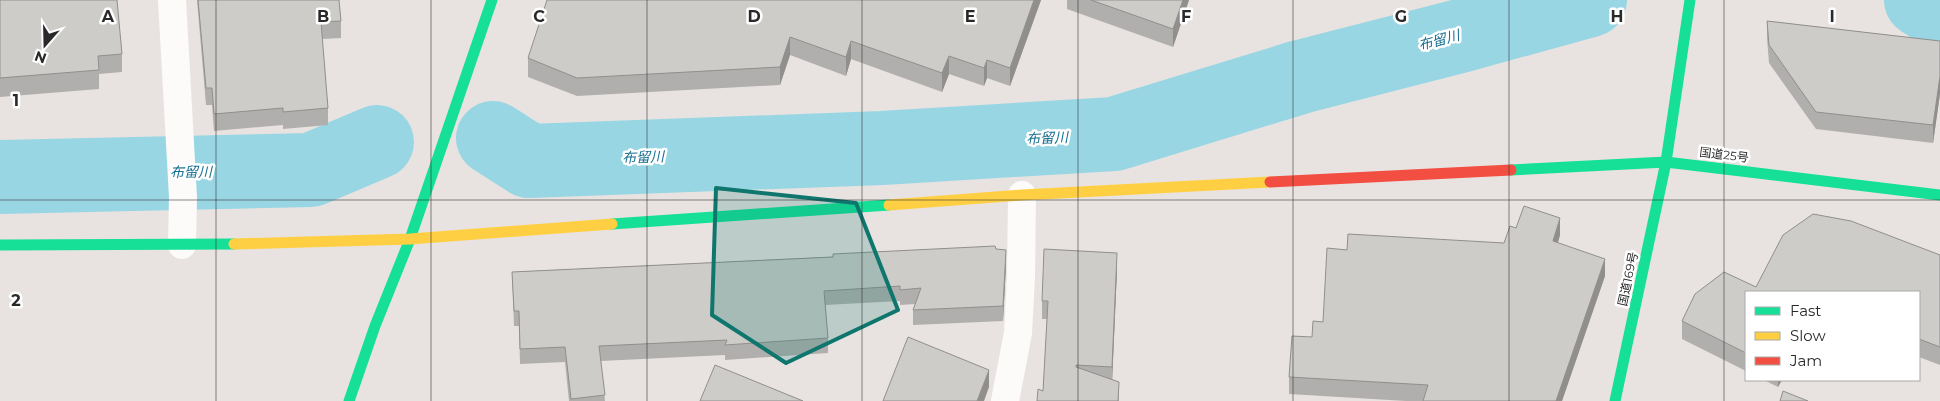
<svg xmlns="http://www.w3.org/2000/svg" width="1940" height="401" viewBox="0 0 1940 401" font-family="Montserrat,'Noto Sans JP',sans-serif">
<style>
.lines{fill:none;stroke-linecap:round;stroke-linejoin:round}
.river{stroke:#98d6e4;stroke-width:74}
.street{stroke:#fcfbfa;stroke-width:28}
.fast{stroke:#16e098;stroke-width:11}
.slow{stroke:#ffcf43;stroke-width:11}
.jam{stroke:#f24e42;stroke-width:11}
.wall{fill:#b1afad}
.shaded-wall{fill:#908f8d}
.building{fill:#ceccc9;stroke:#908f8d}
.marked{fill:#0f766e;fill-opacity:0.2;stroke:#0f766e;stroke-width:4;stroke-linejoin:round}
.grid{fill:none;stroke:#292929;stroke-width:1;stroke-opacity:0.55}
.labels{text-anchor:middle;stroke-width:5;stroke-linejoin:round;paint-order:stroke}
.street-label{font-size:12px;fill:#292929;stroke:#fff}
.water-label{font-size:14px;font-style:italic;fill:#166f91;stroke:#fff}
.grid-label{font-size:16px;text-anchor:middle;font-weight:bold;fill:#292929;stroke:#fff;stroke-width:5;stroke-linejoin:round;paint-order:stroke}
</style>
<rect width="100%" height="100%" fill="#e8e3e0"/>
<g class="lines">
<path class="river" d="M1921 0 1940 12
M493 138 529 161 882 148 1114 134 1300 77 1460 36 1590 0
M0 177 311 170 377 142"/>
<path class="street" d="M172 0 183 197 182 245
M1005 401 1018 333 1021 277 1022 195"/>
<path class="fast" d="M1666 162 1940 195
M1511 170 1666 162
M612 224 889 205
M0 245 234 244
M349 401 375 326 410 239 492 0
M1615 401 1666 162 1690 0"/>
<path class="slow" d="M889 205 1022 195 1270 182
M234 244 410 239 612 224"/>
<path class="jam" d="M1270 182 1511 170"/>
</g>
<path class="wall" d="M0 0 122 54V72L99 74V89L0 97Z
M197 0H339L341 21V38L322 39 328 108V125L283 129V125L214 131 212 105H206Z
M1041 0 1010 86 987 78 984 86 949 74 942 92 851 59 846 76 790 55 780 85 577 96 528 77V58Z
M1067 0H1189L1173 47 1067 9Z
M1767 21 1940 41V94L1933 143 1816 129 1769 63 1767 38Z
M1516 228 1560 235 1558 243 1605 276 1562 401H1406L1289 394V377L1312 337 1323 322 1347 250 1504 243Z
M996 249 1006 265 1003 321 913 325V310L915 304 900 305V301L825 305 828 338V353L725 360V355L601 361 605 401H569L565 362 520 364 519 326H514L512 272Z
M1940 255V365L1919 357V292H1746V371L1682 339V321L1756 287Z
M1117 270 1112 380 1119 382V401H1037L1043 391 1047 319H1042V301Z
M1764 380H1782L1778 387Z"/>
<path class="shaded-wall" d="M1034 0H1041L1010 86V68Z
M1183 0H1189L1173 47V29Z
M790 37V55L780 85V67Z
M851 41V59L846 76V57Z
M949 56V74L942 92V73Z
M987 60V78L984 86V68Z
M1940 76V94L1933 143V125Z
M1560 218V235L1553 258V241Z
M1006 250V265L1003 321V306Z
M1117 253V270L1112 384V367Z
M1605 259V276L1562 401H1556Z
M989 370V387L984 401H977Z
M1778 380H1782L1778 387Z"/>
<path class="building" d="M0 0H117L122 54 98 56 99 70 0 78Z
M198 0H339L341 21 321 22 328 108 283 112V108L214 114 212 88H206Z
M547 0H1034L1010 68 987 60 984 68 949 56 942 73 851 41 846 57 790 37 780 67 577 78 528 58Z
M1091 0H1183L1173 29Z
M1767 21 1940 41V76L1933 125 1816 112 1769 45Z
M1524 206 1560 218 1553 241 1605 259 1556 401H1423L1428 385 1289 377 1292 336 1312 337 1313 321 1323 322 1327 248 1347 250 1348 234 1504 243 1510 226 1516 228Z
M1813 214 1851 221 1940 255V347L1919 339V292H1746V353L1682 321 1695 294 1724 272 1756 287 1783 235Z
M995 246 996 249 1006 250 1003 306 913 310 921 288 900 290V286L824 291 828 338 725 345 727 340 599 346 605 395 571 399 565 347 520 349 519 311H514L512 272 833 257V254Z
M1044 249 1117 253 1112 367 1076 365V367L1119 382 1118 401H1037L1038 389 1043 391 1048 301H1042Z
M908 337 989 370 977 401H883Z
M715 365 803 401H700Z
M1783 391 1808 401H1780Z"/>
<path class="marked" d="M716 188 856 203 898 310 786 363 712 315Z"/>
<path class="grid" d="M216 0V401M431 0V401M647 0V401M862 0V401M1078 0V401M1293 0V401M1509 0V401M1724 0V401M0 200H1940"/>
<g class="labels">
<g class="street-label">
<text transform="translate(1724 155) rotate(7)" y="4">国道25号</text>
<text transform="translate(1628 279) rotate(-78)" y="4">国道169号</text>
</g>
<g class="water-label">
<text transform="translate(1439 40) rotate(-15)" y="5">布留川</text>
<text transform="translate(1047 138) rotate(-3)" y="5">布留川</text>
<text transform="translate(643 157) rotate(-2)" y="5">布留川</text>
<text transform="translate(191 172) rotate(-1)" y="5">布留川</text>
</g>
</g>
<g class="grid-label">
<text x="108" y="22">A</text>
<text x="323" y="22">B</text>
<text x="539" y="22">C</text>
<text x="754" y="22">D</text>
<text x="970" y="22">E</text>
<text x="1186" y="22">F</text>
<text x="1401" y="22">G</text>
<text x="1617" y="22">H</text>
<text x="1832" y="22">I</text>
<text x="16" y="106">1</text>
<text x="16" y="306">2</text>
</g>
<rect x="1745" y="291" width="175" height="90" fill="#ffffff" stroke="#a9a9a9"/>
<rect x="1755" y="307" width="25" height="8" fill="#16e098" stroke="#a9a9a9"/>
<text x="1790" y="316" font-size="15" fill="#292929">Fast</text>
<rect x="1755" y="332" width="25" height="8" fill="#ffcf43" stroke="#a9a9a9"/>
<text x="1790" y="341" font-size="15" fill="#292929">Slow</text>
<rect x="1755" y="357" width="25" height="8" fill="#f24e42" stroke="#a9a9a9"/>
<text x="1790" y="366" font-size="15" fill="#292929">Jam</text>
<g transform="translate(45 45) rotate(200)" stroke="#ffffff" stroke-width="4" paint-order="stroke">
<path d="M0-4L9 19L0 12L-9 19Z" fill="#292929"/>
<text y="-8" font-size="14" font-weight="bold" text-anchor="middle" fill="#292929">N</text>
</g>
</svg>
